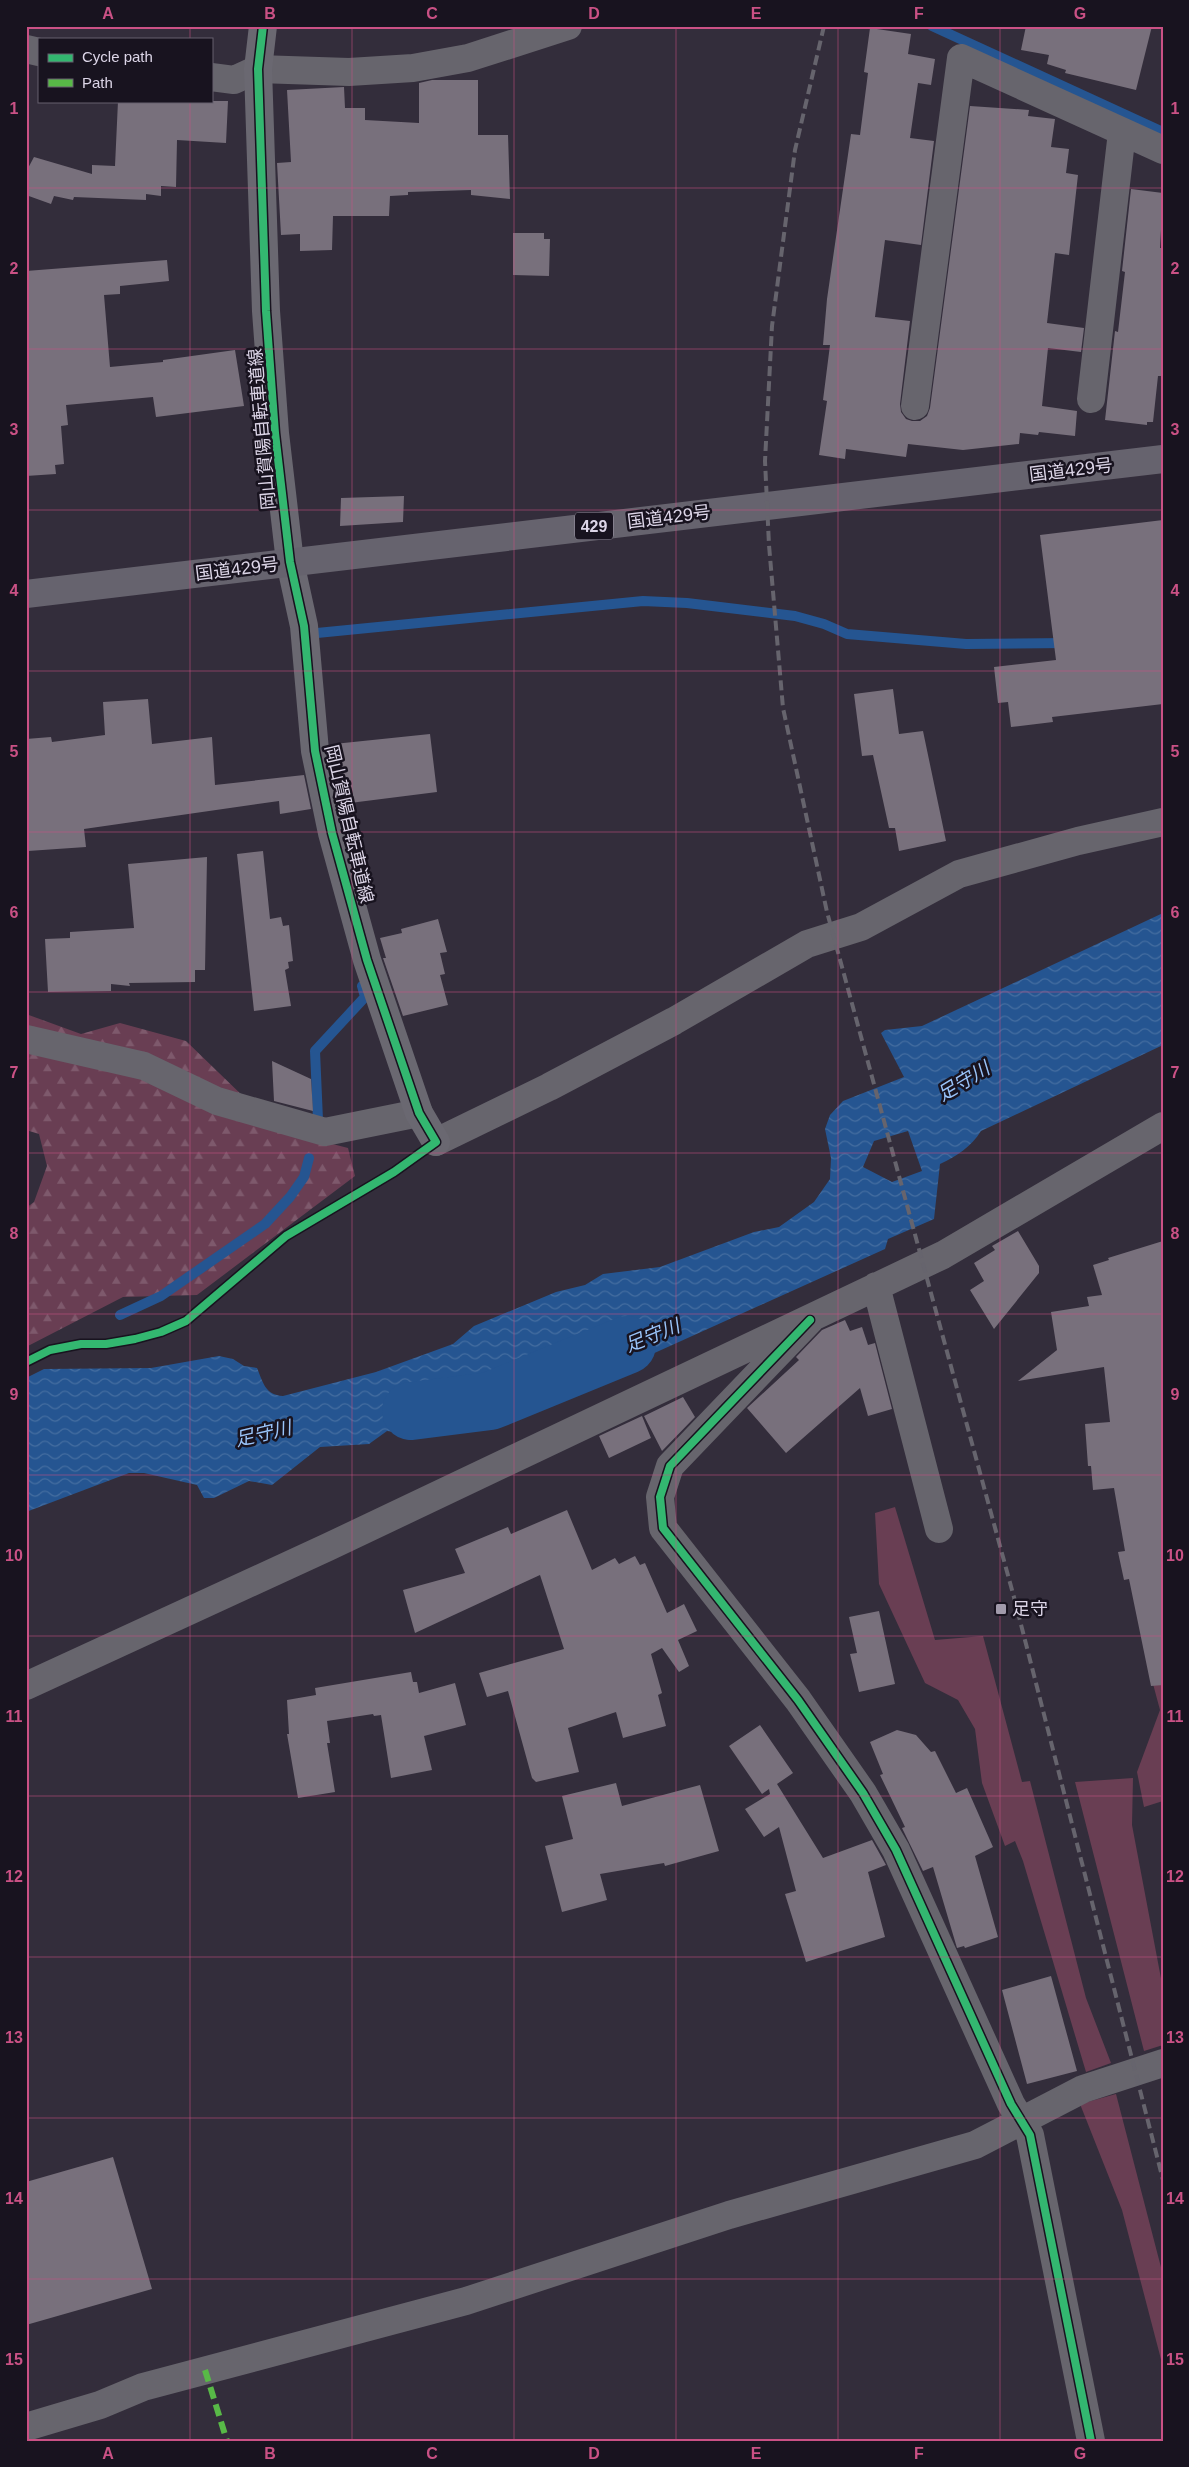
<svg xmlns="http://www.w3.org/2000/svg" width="1189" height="2467" viewBox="0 0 1189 2467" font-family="Helvetica,'Noto Sans JP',sans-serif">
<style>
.green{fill:#693e53}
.forest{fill:url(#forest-firs)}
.water{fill:url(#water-waves);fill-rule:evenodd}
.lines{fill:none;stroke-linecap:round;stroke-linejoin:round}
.stream{stroke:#255591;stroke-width:10}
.river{stroke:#255591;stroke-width:58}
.building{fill:#78707c}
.street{stroke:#67656d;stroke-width:28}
.secondary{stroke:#6a6871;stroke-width:28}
.highway{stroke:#66636e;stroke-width:28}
.rail{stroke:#66646d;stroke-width:4;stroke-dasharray:10 5;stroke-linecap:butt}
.quiet{stroke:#58b947;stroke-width:6;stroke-dasharray:12 6;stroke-linecap:butt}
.cycleway-casing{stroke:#18131f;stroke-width:11}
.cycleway{stroke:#33b770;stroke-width:8}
.grid{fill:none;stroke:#ca5185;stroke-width:1;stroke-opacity:0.55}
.poi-dot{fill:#a19aab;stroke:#18131f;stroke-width:2}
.labels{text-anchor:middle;stroke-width:5;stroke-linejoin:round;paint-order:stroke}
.shield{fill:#18131f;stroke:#a19bab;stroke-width:1}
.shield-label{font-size:16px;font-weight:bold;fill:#dcd5e7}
.street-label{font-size:18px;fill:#dcd5e7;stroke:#18131f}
.poi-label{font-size:18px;fill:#dcd5e7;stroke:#18131f;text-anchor:start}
.water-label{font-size:19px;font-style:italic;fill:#99c3f9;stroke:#18131f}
.neatline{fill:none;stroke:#ca5185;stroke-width:2}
.grid-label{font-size:16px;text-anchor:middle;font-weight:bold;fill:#ca5185}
</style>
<defs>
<pattern id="forest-firs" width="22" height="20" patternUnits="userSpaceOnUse" patternTransform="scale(1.25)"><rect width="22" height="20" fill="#693e53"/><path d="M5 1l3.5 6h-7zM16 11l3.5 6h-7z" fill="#7e596c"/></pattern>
<pattern id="water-waves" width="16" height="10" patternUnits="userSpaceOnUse" patternTransform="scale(1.25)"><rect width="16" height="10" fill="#255591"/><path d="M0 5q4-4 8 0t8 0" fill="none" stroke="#446da0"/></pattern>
</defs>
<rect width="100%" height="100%" fill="#332d3b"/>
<path class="green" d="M895 1507 935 1640 983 1636 1022 1782 1030 1781 1086 1998 1111 2063 1086 2072 1023 1861 1015 1841 1005 1846 982 1783 975 1729 958 1700 925 1683 879 1584 875 1513Z
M1163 1667V1801L1144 1807 1137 1772 1160 1710 1149 1669Z
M1133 1778 1132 1825 1163 1989V2045L1144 2051 1075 1782Z
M1116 2094 1163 2275V2367L1122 2210 1080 2104Z"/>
<path class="forest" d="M26 1014 81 1034 120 1023 186 1041 278 1130 348 1148 355 1176 197 1295 123 1297 26 1347V1208L34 1202 47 1166 39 1134 26 1130Z"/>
<path class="water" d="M1163 913V1045L981 1131C971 1147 957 1156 940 1164L934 1219 888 1239 885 1249 566 1393 556 1391 554 1384 555 1368 545 1364 521 1371 499 1385 482 1411 455 1424H447L435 1435 419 1434 410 1440 398 1436 395 1432 387 1431 369 1444 320 1447 272 1485 249 1481 214 1498H204L197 1485 144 1473H129L26 1512V1378L44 1369 151 1368 219 1356 233 1359 244 1366 257 1368C263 1382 265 1395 283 1396L376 1372 453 1344 474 1326 556 1292 585 1285 603 1274 660 1267 754 1232 779 1227 814 1202 830 1179 831 1158 825 1129 830 1115 843 1101 904 1077 881 1033 885 1030 922 1026ZM908 1131 922 1171 892 1182 863 1167 874 1141Z"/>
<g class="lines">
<path class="stream" d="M932 26 1163 132
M317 633 643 601 687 603 795 616 824 624 847 634 966 644 1068 643
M318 1120 315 1051 365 997 362 986
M120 1315 161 1296 265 1224 290 1197 304 1177 309 1158"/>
<path class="river" d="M411 1411 490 1401 627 1345"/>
</g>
<path class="building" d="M1026 26H1152L1136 90 1065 73 1066 70 1047 64 1049 55 1021 50Z
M870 28 911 34 908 54 935 59 931 85 918 83 910 138 934 141 921 245 885 240 875 317 910 321 900 404 901 412 906 419 912 421H920L927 416 930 408 970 106 1029 110 1028 116 1055 119 1051 147 1069 149 1066 173 1078 175 1069 255 1055 253 1047 323 1084 328 1081 352 1048 348 1042 406 1077 411 1075 436 1039 432 1038 435 1020 433 1019 444 963 450 908 444 906 457 846 449 845 459 819 455 827 401 823 400 830 345H823L827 299 851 134 860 135 868 73 864 72Z
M432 80H478V135H508L510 199 471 195V190L408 192V195L390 196 389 216H333L332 250 300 251V234L281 235 277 163 291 162 287 90 344 87 345 108H365V120L419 123V83Z
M118 101H228L226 143 177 140 176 187 161 186V196L146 194V200L74 197 73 200 54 196 51 204 26 195V172L34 157 92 174V165L115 166Z
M1131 189 1163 193 1160 248H1163V376H1158L1153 422H1147V425L1105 420 1115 331 1118 332 1125 272 1122 271Z
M513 233H544V239H550L549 276 513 275Z
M167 260 169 281 120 286V294L104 295 110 367 163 362V360L235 350 244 406 156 417 153 397 66 405 68 425 61 426 64 464 55 465 56 474 26 476V271Z
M404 496 403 522 340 526 341 498Z
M1163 520V704L1052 717 1053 722 1011 727 1008 702 998 703 994 667 1056 660 1040 535Z
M893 689 899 734 923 731 946 841 899 851 895 828H889L873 755 862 756 854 694Z
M148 699 152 744 212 737 215 785 304 775 311 809 280 814 279 801 84 829 86 847 28 851 26 739 51 737 52 742 105 735 103 702Z
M430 734 437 792 342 804 332 755 335 754 334 744Z
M263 851 270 919 281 917 283 926 289 925 293 961 288 962 289 968 285 970 291 1006 254 1011 237 854Z
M207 857 205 970H195V982L129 983 130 986 111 984V991L48 992 45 939 70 938V932L134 928 128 864Z
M438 919 447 952 440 953 445 974 440 975 448 1005 403 1016 383 958H386L380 938 402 933 401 929Z
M272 1061 311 1079 313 1111 274 1101Z
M1018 1231 1039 1266V1273L994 1329 970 1290 984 1281 974 1263 995 1250 992 1246Z
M1163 1241V1685L1151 1686 1129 1579 1124 1580 1118 1552 1125 1551 1114 1488 1093 1490 1091 1466H1088L1085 1424 1110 1422 1104 1367 1018 1381 1057 1350 1051 1312 1089 1306 1087 1297 1102 1295 1093 1265 1109 1260 1108 1258Z
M845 1320 850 1331 862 1327 868 1345 875 1343 892 1409 868 1416 860 1388 786 1453 747 1408 799 1360 796 1357 822 1330Z
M683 1397 695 1417 662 1451 644 1416Z
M642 1416 651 1438 609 1458 599 1436Z
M567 1510 592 1570 615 1558 619 1564 635 1556 640 1565 645 1563 667 1613 684 1604 697 1631 678 1640 689 1666 679 1672 662 1648 651 1654 662 1693 658 1695 666 1726 623 1738 616 1712 568 1728 579 1772 536 1782 532 1778 508 1691 487 1697 479 1673 564 1649 540 1575 415 1633 403 1590 465 1573 455 1549 508 1527 511 1534Z
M879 1611 895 1684 859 1692 850 1654 857 1653 849 1617Z
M411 1672 413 1682H417L419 1693 455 1683 466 1725 424 1736 432 1770 391 1778 381 1715 374 1716 373 1714 327 1721 330 1743H327L335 1792 298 1798 287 1734H289L287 1700 316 1695 315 1688Z
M760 1725 793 1773 777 1784 823 1858 872 1840 886 1865 868 1872 885 1937 806 1962 785 1894 796 1891 779 1827 764 1837 745 1809 770 1794 769 1789 762 1794 729 1746Z
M897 1730 916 1735 931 1752 935 1751 956 1793 967 1788 993 1847 975 1856 998 1937 965 1948 964 1946 957 1948 933 1867 923 1871 902 1828 905 1827 880 1775 883 1774 870 1742Z
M616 1783 622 1806 700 1785 719 1851 665 1866 664 1863 600 1874 607 1900 562 1912 545 1846 573 1839 562 1796Z
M1051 1976 1077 2071 1027 2084 1002 1990Z
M113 2157 152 2289 26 2325V2182Z"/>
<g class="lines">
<path class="street" d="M26 49 39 52
M211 77 234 80 258 69 349 72 413 68 468 58 568 26
M1091 399 1122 132
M915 406 961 58 1163 150
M26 1039 144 1066 217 1101 325 1132 419 1113
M436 1142 549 1087 674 1021 807 944 861 927 959 874 1078 841 1163 822
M876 1286 939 1529
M810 1320 670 1466 660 1497 663 1528 798 1700 863 1793 896 1850 1011 2104 1030 2135 1091 2441
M26 1686 328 1547 943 1255 1163 1126
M26 2427 100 2405 143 2387 466 2301 729 2215 975 2145 1083 2089 1163 2063"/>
<path class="secondary" d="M263 26 258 69 266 311 275 433 290 562 304 626 315 751 332 833 367 960 419 1113 436 1142"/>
<path class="highway" d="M26 594 1163 459"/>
<path class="rail" d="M824 26 795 150 772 326 765 461 769 545 783 708 827 912 1015 1601 1163 2180"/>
<path class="quiet" d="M205 2370 227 2441"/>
<defs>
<path id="cycleway" d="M810 1320 670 1466 660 1497 663 1528 798 1700 863 1793 896 1850 1011 2104 1030 2135 1091 2441
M26 1362 50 1350 81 1344H106L135 1339 161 1332 186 1321 286 1236 394 1172 436 1142 419 1113 367 960 332 833 315 751 304 626 290 562 275 433 266 311 258 69 263 26"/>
</defs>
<use href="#cycleway" class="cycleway-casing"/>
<use href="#cycleway" class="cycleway"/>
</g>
<path class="grid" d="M190 26V39M352 26V2441M514 26V2441M676 26V2441M838 26V2441M1000 26V2441M190 101V2441M26 188H1163M26 349H1163M26 510H1163M26 671H1163M26 832H1163M26 992H1163M26 1153H1163M26 1314H1163M26 1475H1163M26 1636H1163M26 1796H1163M26 1957H1163M26 2118H1163M26 2279H1163"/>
<rect class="poi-dot" x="995" y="1603" width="12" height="12" rx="2.5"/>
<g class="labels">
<rect class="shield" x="575" y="512.5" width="38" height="27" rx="4"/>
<g class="shield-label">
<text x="594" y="532">429</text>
</g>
<g class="street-label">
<text transform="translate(262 429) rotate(-95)" y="6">岡山賀陽自転車道線</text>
<text transform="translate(1071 470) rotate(-7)" y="6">国道429号</text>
<text transform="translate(669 517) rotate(-7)" y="6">国道429号</text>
<text transform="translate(237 569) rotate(-7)" y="6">国道429号</text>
<text transform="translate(349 824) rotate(77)" y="6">岡山賀陽自転車道線</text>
</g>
<g class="poi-label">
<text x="1012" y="1615">足守</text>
</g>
<g class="water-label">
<text transform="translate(963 1081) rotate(-31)" y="7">足守川</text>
<text transform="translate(652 1335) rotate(-22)" y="7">足守川</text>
<text transform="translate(263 1433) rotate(-13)" y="7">足守川</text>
</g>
</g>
<rect width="1189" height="2467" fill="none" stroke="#18131f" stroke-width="55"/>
<rect x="38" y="38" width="175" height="65" fill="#18131f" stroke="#66616f"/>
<rect x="48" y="54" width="25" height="8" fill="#33b770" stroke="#66616f"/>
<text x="82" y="62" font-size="15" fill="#dcd5e7">Cycle path</text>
<rect x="48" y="79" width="25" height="8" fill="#58b947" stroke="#66616f"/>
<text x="82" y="88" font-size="15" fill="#dcd5e7">Path</text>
<rect x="28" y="28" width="1134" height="2412" class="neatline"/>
<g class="grid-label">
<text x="108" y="19">A</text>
<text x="270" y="19">B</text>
<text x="432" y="19">C</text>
<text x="594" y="19">D</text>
<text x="756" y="19">E</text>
<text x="919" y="19">F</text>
<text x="1080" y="19">G</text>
<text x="14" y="114">1</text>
<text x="1175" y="114">1</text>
<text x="14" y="274">2</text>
<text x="1175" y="274">2</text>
<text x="14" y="435">3</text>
<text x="1175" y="435">3</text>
<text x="14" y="596">4</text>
<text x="1175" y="596">4</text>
<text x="14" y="757">5</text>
<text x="1175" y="757">5</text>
<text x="14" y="918">6</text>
<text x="1175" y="918">6</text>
<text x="14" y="1078">7</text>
<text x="1175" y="1078">7</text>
<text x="14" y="1239">8</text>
<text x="1175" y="1239">8</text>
<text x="14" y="1400">9</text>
<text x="1175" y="1400">9</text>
<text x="14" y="1561">10</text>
<text x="1175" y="1561">10</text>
<text x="14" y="1722">11</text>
<text x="1175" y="1722">11</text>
<text x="14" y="1882">12</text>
<text x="1175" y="1882">12</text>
<text x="14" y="2043">13</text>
<text x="1175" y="2043">13</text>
<text x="14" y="2204">14</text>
<text x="1175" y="2204">14</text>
<text x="14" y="2365">15</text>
<text x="1175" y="2365">15</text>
<text x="108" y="2459">A</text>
<text x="270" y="2459">B</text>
<text x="432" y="2459">C</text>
<text x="594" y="2459">D</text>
<text x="756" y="2459">E</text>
<text x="919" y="2459">F</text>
<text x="1080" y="2459">G</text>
</g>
</svg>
